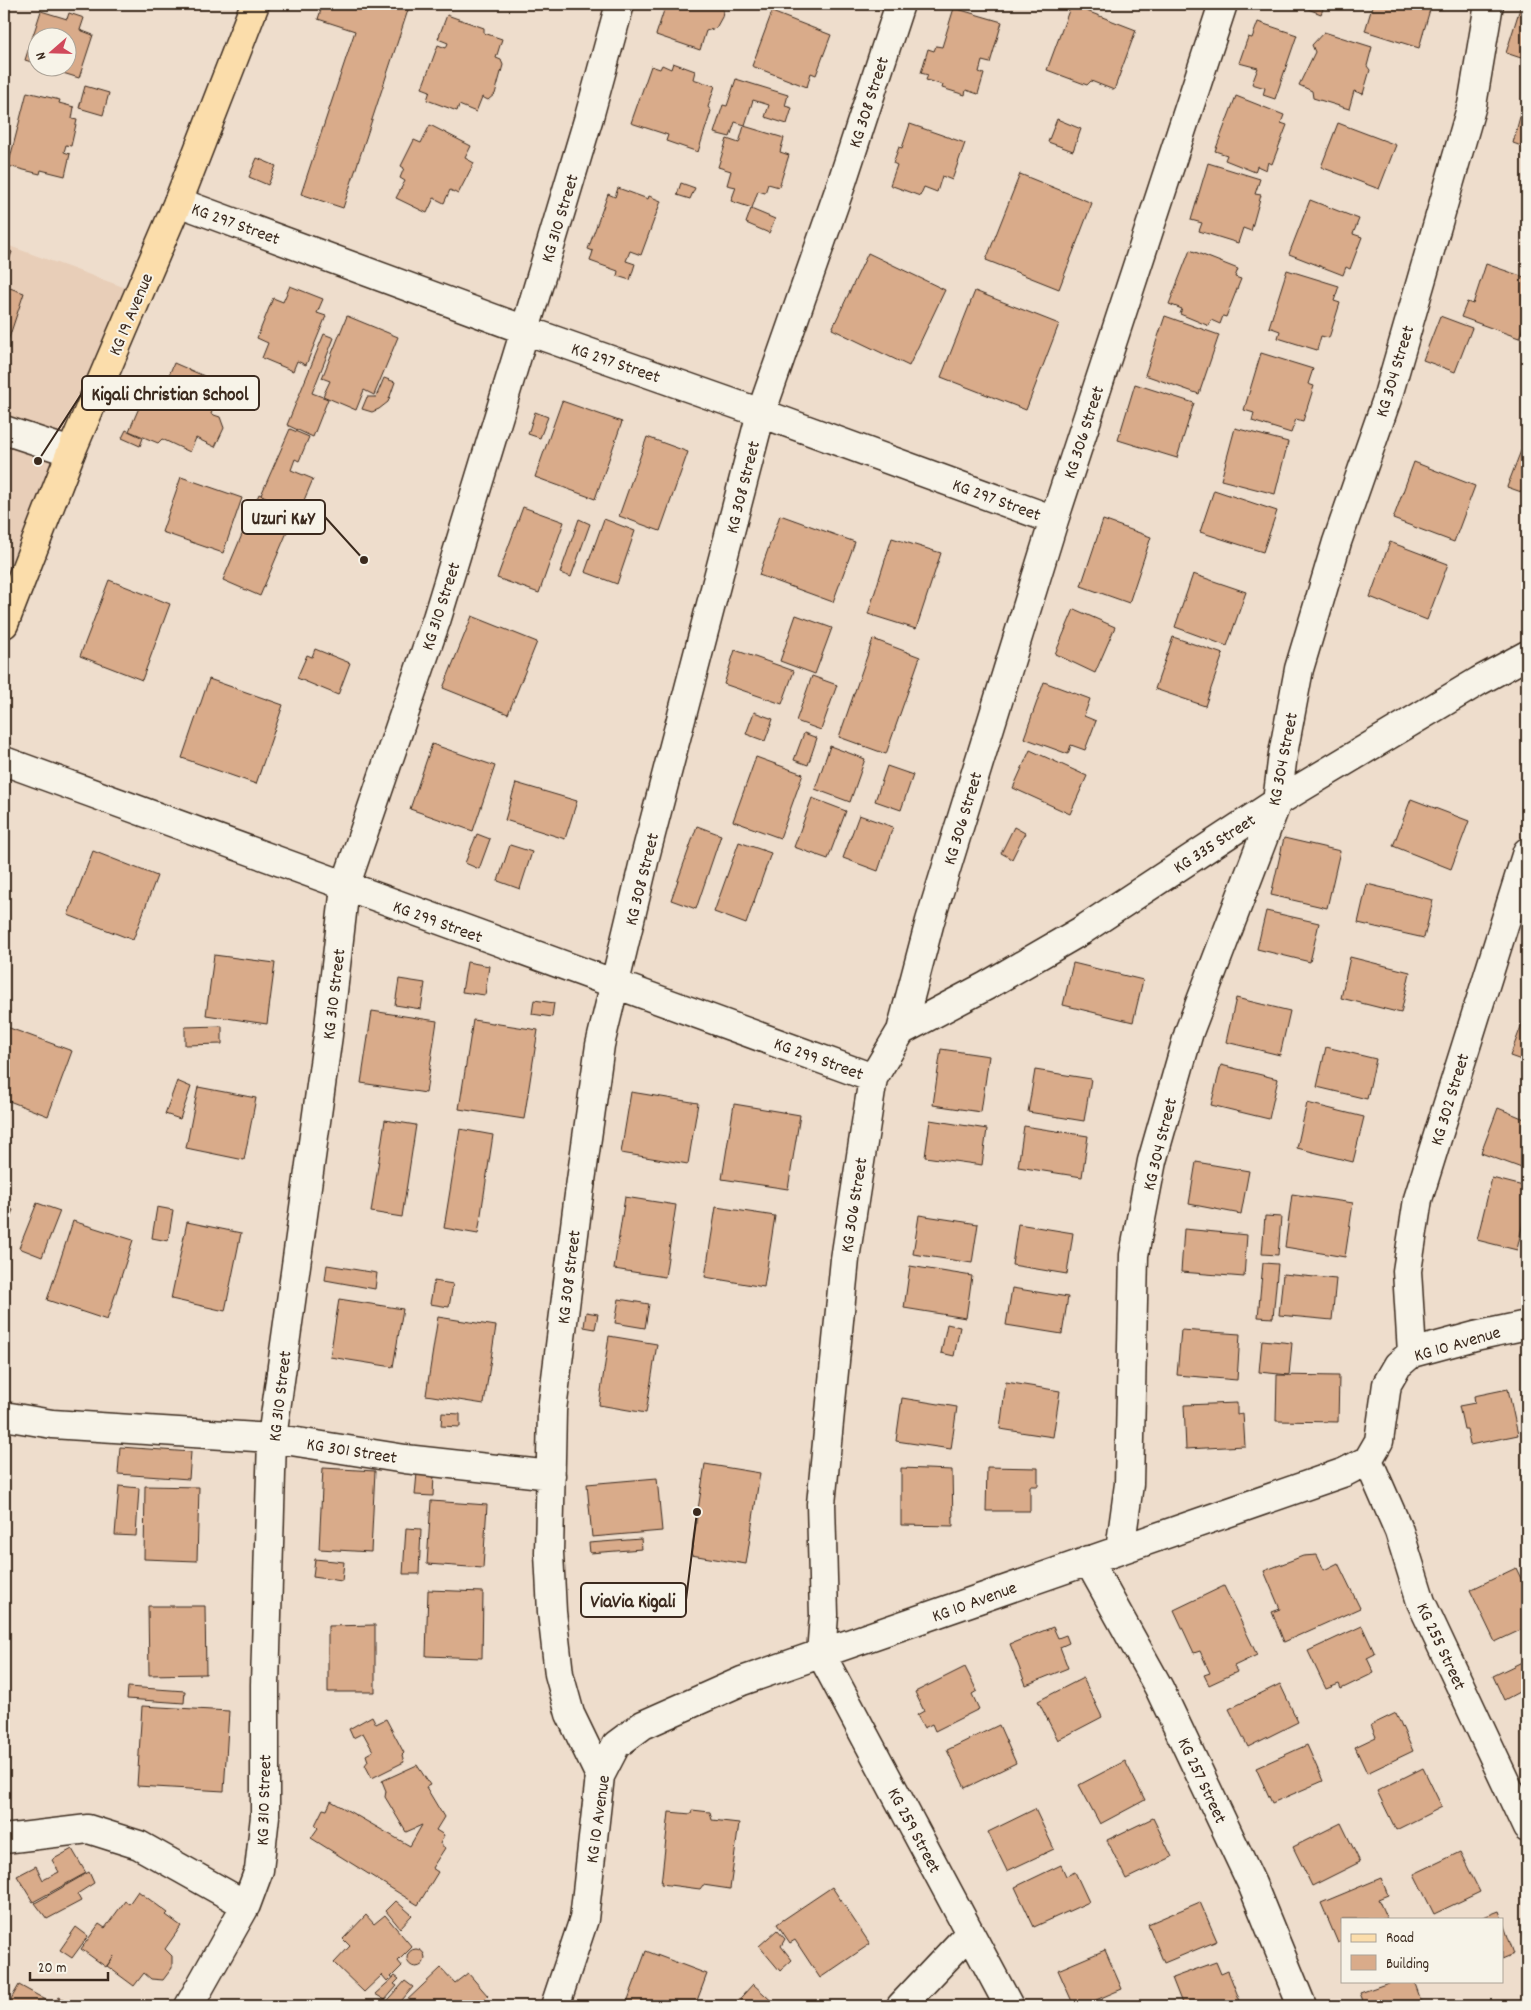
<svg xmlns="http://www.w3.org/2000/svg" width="1531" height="2010" viewBox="0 0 1531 2010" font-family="Dekko,sans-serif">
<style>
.built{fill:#e8ceb8}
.building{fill:#d9ab8a;stroke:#3b2a1e}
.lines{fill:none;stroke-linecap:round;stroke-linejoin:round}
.minor-casing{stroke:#3b2a1e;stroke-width:31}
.major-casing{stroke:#3b2a1e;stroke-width:31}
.minor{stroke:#f7f3e8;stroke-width:28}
.major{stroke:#fbddab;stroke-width:28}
.labels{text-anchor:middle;stroke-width:4;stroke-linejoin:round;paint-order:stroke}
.street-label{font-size:18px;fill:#3b2a1e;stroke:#f7f3e8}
.leader{fill:none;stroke:#3b2a1e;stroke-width:2}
.callout-dot{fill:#3b2a1e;stroke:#f7f3e8;stroke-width:2}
.callout{fill:#f7f3e8;stroke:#3b2a1e;stroke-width:2}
.callout-label{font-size:19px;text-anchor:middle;font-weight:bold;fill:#3b2a1e}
</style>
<rect width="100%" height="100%" fill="#edc"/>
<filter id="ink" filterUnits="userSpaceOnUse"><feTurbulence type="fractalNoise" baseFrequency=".02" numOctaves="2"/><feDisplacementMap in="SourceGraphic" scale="10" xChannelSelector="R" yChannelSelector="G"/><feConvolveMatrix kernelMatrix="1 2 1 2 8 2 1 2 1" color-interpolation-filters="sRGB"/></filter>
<g filter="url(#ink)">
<path class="built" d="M4 244 140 293 4 630Z"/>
<path class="building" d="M323 4H410L343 208 301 194 355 31 318 19Z
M666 4H720L723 11 722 17 716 28 706 31 700 50 656 35Z
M1295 4H1325L1321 14Z
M1373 4H1424L1431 6 1419 48 1365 31Z
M1071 5 1136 30 1114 90 1091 81 1087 85 1047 70Z
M1521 5 1527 7V60L1506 53Z
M954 8 1002 22 990 63 982 61 979 72 984 74 978 94 966 90 965 95 942 88 943 85 926 80 928 75 921 73 928 49 934 51 936 46 942 47Z
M41 11 67 19 69 13 84 18 80 30 93 35 79 78 47 68H68V38H38V64L25 60Z
M772 12 831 35 816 75 811 73 807 87 752 66Z
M447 15 484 28V33L502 39 496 58 501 60 503 65 495 94 488 100 482 97 476 112 459 105 457 111 427 100 430 91 422 88 438 45 446 48 448 43 438 39Z
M1258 22 1297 35 1275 99 1263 95 1265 88 1252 84 1258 68 1239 63 1248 37 1252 38Z
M1324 32 1372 47 1367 66 1370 70 1363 94 1354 91 1349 109 1313 98 1312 91 1299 85 1315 52 1312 45Z
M673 63 695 71 693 79 715 86 708 107 711 111 698 152 666 141 668 135 631 123 651 66 660 69 662 65 671 69Z
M736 79 788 95 785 106 792 108 787 124 765 117 769 105 753 100 745 125 735 122 730 137 714 133 723 105 727 106Z
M85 86 109 93 103 115 79 108Z
M27 92 60 100 59 103 74 107 72 119 77 120 71 146 66 145 64 152 70 154 65 176 41 170 40 174 8 166Z
M1236 96 1284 115 1281 123 1287 125 1272 164 1268 162 1266 170 1257 166 1255 172 1225 160 1227 155 1215 151Z
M1521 113 1527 115V113V148L1513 143Z
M1057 119 1081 129 1073 151 1048 142Z
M1338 123 1396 145 1379 189 1321 167Z
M910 124 965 143 952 180 942 176 937 192 924 187 920 196 890 185 897 165 893 163 899 147 902 148Z
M430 125 471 146 465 158 474 163 458 194 450 190 444 203 434 198 427 213 396 198 405 181 400 178 404 168 401 166 414 140 421 143Z
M744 126 784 138 780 152 789 155 779 187 768 184 765 193 758 191 752 208 731 201 736 187 727 185 731 171 718 167 727 139 739 143Z
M257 158 276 166 268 185 249 177Z
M1208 163 1260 179 1255 194 1261 195 1251 231 1243 228 1238 243 1199 231 1202 223 1191 220Z
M1020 174 1092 203 1059 289 986 260Z
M681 183 695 188 690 199 677 195Z
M618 188 648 199 649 196 661 201 641 255 630 251 626 261 635 264 630 280 617 276 618 271 590 261 593 251 588 249 608 194 615 197Z
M1310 200 1359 219 1353 234 1362 237 1350 269 1346 267 1343 275 1289 254Z
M751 209 775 219 769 233 746 223Z
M4 248 12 252 4 273Z
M1190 250 1238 269 1235 277 1241 279 1226 317 1223 316 1220 324 1211 320 1209 326 1180 314 1182 309 1169 304Z
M868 253 945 290 909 366 832 329Z
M1486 264 1527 278V325H1524L1519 338 1461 317 1467 302 1473 304Z
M1287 270 1339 286 1334 301 1340 303 1329 338 1321 336 1317 350 1278 338 1280 331 1269 327Z
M4 286 24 293 4 353Z
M290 286 323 299 317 313 326 316 306 365 297 361 293 371 262 358 268 343 257 338 273 298 283 302Z
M975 291 1059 324 1026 410 941 377Z
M347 316 398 337 374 395 364 390 356 410 323 396 330 381 322 378Z
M1165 316 1219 335 1199 394 1145 375Z
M1440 316 1472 328 1455 372 1423 360Z
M324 334 334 338 312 393 328 399 313 437 287 425Z
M1261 353 1313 369 1308 384 1314 386 1303 421 1296 419 1291 433 1252 421 1254 413 1244 410Z
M174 363 204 376 203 379 222 388 211 414 220 417 224 428 215 447 196 438 190 452 162 439 158 443 129 431 141 403 147 405 159 377 167 380Z
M384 378 395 382 388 402 379 409 372 412 362 409 367 397H376Z
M1135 384 1194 403 1177 458 1118 440Z
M562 401 622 422 595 499 535 477Z
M535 412 548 417 540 438 528 434Z
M1235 428 1288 442 1275 494 1221 480Z
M290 429 309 437 299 461 295 459 291 470 313 479 299 512 261 495Z
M126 430 143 438 140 446 122 438Z
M1527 435V494L1507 487Z
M647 437 688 452 660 531 619 516Z
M1414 462 1475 486 1454 542 1393 519Z
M181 477 242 498 223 553 162 532Z
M1214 490 1277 511 1263 552 1200 532Z
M259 494 296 511 260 596 223 580Z
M523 507 564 522 539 593 497 578Z
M780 515 855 542 833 602 759 575Z
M579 519 590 524 571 577 560 573Z
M604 519 635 531 617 584 585 572Z
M1103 520 1151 537 1129 603 1081 586Z
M892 538 941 553 916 629 868 614Z
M1390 542 1448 564 1427 620 1370 597Z
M1193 574 1246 592 1227 646 1175 627Z
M109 580 170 604 142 680 80 656Z
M1074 609 1115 627 1095 673 1055 654Z
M796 615 832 628 815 674 780 661Z
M472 616 537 642 508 714 443 688Z
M1173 637 1223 654 1205 706 1155 689Z
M873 639 920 657 886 754 839 737Z
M315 649 350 663 338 695 297 678 307 655 312 657Z
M735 650 794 671 782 704 724 684Z
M812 676 837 685 821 730 796 721Z
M209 679 283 705 256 784 182 758Z
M1044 682 1090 699 1084 716 1096 721 1085 750 1071 745 1068 754 1024 738Z
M754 712 773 719 765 741 746 734Z
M804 733 817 738 808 765 794 760Z
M432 744 495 766 473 831 410 809Z
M830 746 865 759 850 802 815 789Z
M1030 750 1087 776 1070 814 1013 788Z
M756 757 803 774 780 838 733 821Z
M887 766 913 775 901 810 875 801Z
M516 783 577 801 565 839 505 820Z
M812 798 846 811 828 859 794 847Z
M1411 799 1469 821 1451 869 1393 846Z
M859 815 893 827 878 871 843 858Z
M697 826 721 835 696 909 671 900Z
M1014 827 1025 833 1012 859 1001 853Z
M477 834 490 839 479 869 465 863Z
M1284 838 1340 851 1327 908 1271 895Z
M739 842 771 853 746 924 714 912Z
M510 845 532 852 520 889 498 881Z
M93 851 157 876 133 940 68 915Z
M1367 884 1433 900 1424 938 1358 923Z
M1266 911 1319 923 1310 962 1257 949Z
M214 955 275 963 267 1024 206 1015Z
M1350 957 1410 972 1401 1013 1341 998Z
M467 962 489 966 485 995 462 992Z
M1073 963 1143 980 1133 1022 1063 1005Z
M399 979 425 983 421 1009 395 1005Z
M1236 998 1290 1011 1280 1055 1226 1042Z
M534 1000 554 1003 552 1017 532 1014Z
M372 1011 437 1021 426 1093 361 1083Z
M1525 1016H1527V1062L1510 1056Z
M473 1020 538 1030 524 1119 459 1109Z
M4 1026 72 1051 48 1116 4 1099Z
M222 1026V1044L185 1045V1027Z
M1326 1047 1376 1059 1367 1099 1317 1087Z
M941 1049 989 1056 981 1112 933 1105Z
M1221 1065 1278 1079 1269 1119 1211 1105Z
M1035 1070 1091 1079 1084 1121 1028 1112Z
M177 1081 191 1087 180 1119 165 1114Z
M198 1087 256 1098 244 1160 186 1148Z
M631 1092 698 1103 688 1164 621 1153Z
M1307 1103 1364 1117 1353 1162 1297 1148Z
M734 1104 800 1115 788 1189 722 1179Z
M1498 1108 1527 1120V1170L1481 1153Z
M385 1120 416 1125 402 1217 371 1212Z
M930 1120 987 1129 982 1165 925 1157Z
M1024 1126 1088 1136 1082 1177 1018 1167Z
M460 1129 493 1135 478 1234 444 1228Z
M1196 1162 1249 1171 1241 1214 1189 1204Z
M1492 1178 1527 1187V1204L1517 1250 1477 1240Z
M1292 1194 1353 1203 1345 1257 1285 1247Z
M625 1197 676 1205 665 1277 614 1269Z
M37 1203 60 1211 42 1257 19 1248Z
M4 1206 13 1210 4 1230Z
M157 1207 173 1210 168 1241 152 1238Z
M716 1207 775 1216 764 1287 705 1277Z
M919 1215 978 1224 972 1263 913 1254Z
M1265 1216 1281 1217 1278 1255 1262 1254Z
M73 1221 133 1240 107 1320 47 1300Z
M187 1222 241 1233 225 1311 171 1299Z
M1018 1224 1073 1233 1067 1274 1012 1265Z
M1184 1229 1247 1235 1244 1277 1181 1272Z
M1263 1263 1278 1264 1273 1318 1258 1317Z
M327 1265 377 1273 375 1289 325 1280Z
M910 1266 972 1276 966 1318 904 1308Z
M1283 1274 1336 1279 1332 1320 1279 1315Z
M434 1281 453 1284 449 1307 430 1304Z
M1012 1288 1068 1297 1062 1334 1006 1325Z
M339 1299 403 1309 393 1367 330 1357Z
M619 1299 649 1304 645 1328 615 1323Z
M586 1312 598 1314 595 1329 584 1327Z
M438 1317 496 1326 484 1404 426 1395Z
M947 1324 960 1327 954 1356 941 1353Z
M1181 1330 1240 1334 1237 1380 1177 1375Z
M609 1336 657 1344 646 1413 599 1405Z
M1262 1340 1292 1343 1289 1375 1259 1372Z
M1277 1375 1339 1376 1338 1422 1276 1421Z
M1006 1382 1060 1391 1053 1437 1000 1429Z
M1508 1389 1518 1435 1470 1445 1467 1429H1464L1459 1406 1475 1403 1474 1396Z
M902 1398 957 1407 951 1449 896 1441Z
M1237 1403V1414L1243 1413 1245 1446 1186 1449 1184 1405Z
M442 1413 460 1414V1427L441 1426Z
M120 1447 191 1452 189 1479 118 1474Z
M705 1464 760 1473 746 1564 691 1555Z
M987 1467 1038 1468V1486H1030V1511H986Z
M323 1468 375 1471 371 1552 319 1549Z
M901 1468 952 1470 953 1526 901 1525Z
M417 1473 434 1474 433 1496 415 1495Z
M657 1478 662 1531 592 1537 587 1484Z
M119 1486 139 1488 136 1536 115 1535Z
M145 1486 199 1487 197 1561 144 1559Z
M431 1501 487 1505 483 1568 427 1564Z
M406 1528 421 1529 419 1574H403Z
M641 1539 642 1549 590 1553 589 1543Z
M1317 1555 1324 1570 1338 1563 1360 1608 1284 1642 1272 1612 1280 1609 1264 1571 1303 1556Z
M315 1559 344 1562 342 1581 313 1577Z
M1516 1568 1527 1591V1627L1495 1642 1470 1590Z
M1224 1586 1257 1655 1234 1666 1237 1672 1209 1685 1204 1675 1210 1673 1200 1651 1194 1653 1174 1610Z
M428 1590 483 1592 482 1658 426 1656Z
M148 1606H205L206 1674 149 1675Z
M375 1625V1692H328V1626Z
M1362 1626 1375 1654 1367 1658 1374 1673 1341 1689 1339 1684 1326 1689 1308 1651Z
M1053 1627 1058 1638 1066 1635 1069 1643 1060 1647 1068 1668 1026 1685 1010 1644Z
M1526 1660 1527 1705 1521 1691 1504 1700 1493 1676Z
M965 1667 977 1691 972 1694 979 1709 935 1731 932 1724 924 1728 917 1715 924 1711 915 1692Z
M1083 1678 1102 1717 1058 1740 1038 1701Z
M1280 1684 1298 1722 1248 1747 1229 1709Z
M128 1687 185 1691 184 1703 127 1699Z
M142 1706 229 1711 224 1791 137 1786Z
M1396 1713 1413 1751 1367 1773 1355 1747 1376 1737 1371 1725Z
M372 1716 376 1724 386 1719 404 1753 402 1755 404 1762 372 1778 365 1765 368 1761 366 1755 373 1751 363 1733 353 1738 349 1729Z
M999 1725 1016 1763 965 1788 947 1750Z
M1307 1745 1323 1781 1272 1803 1256 1768Z
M1125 1761 1145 1800 1100 1824 1079 1785Z
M417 1765 430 1785 426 1787 444 1817 436 1830 444 1835 440 1844 445 1848 432 1868 438 1872 418 1905 311 1838 318 1828 315 1825 323 1809 327 1810 331 1801 410 1846 422 1825 406 1832 385 1797 386 1791 382 1781Z
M1423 1768 1442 1807 1396 1830 1377 1791Z
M1035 1809 1054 1849 1007 1871 988 1832Z
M692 1810 710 1812 712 1820 739 1823 730 1889 703 1885 700 1889 661 1884 669 1812 691 1814Z
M1153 1818 1172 1857 1126 1879 1107 1840Z
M1341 1823 1360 1862 1312 1886 1293 1847Z
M72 1849 86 1873 33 1902 17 1876 36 1866 43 1880 59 1872 52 1860Z
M1460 1852 1480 1892 1434 1914 1414 1874Z
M1061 1865 1066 1876 1075 1872 1089 1902 1034 1927 1015 1887Z
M89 1872 94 1883 77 1894 81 1901 47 1919 35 1903Z
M1381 1878 1388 1895 1378 1899 1387 1919H1342V1941L1338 1943 1321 1903Z
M832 1887 870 1944 820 1978 795 1940 790 1943 777 1924Z
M138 1891 168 1913 166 1915 181 1926 165 1949 172 1956V1968L163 1980 151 1979 144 1973 134 1986 107 1966 114 1956 106 1967 81 1949 99 1924 105 1928 125 1901 129 1904Z
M396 1901 412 1915 400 1928 386 1911Z
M1200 1902 1217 1941 1164 1963 1148 1924Z
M1499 1911 1502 1919H1478Z
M366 1915 374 1924 385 1915 412 1947 398 1961 402 1966 387 1981 382 1975 364 1992 334 1963 350 1946 343 1939Z
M1502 1920 1514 1954 1502 1959Z
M76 1927 88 1936 72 1958 60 1950Z
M777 1930 785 1939 781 1946 792 1960 780 1971 759 1946Z
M407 1958a9 9 0 1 1 18 0a9 9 0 1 1-18 0Z
M1105 1950 1122 1989 1082 2006H1074L1058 1970Z
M646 1951 707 1974 695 2006 626 2005Z
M1216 1962 1221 1974 1228 1971 1240 2001 1227 2006H1183L1172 1978Z
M441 1968 455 1983 468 1973 488 1996 477 2006H405L403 2004Z
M395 1976 399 1979 394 1984 397 1986 385 2000 375 1994Z
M405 1981 413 1987 397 2006H383Z
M1394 1981H1414L1423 2006H1365L1360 1993Z
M753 1984 777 2006H733Z
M19 1985 55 2005 59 1997 76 2006H7Z
M1522 2001 1524 2006H1511Z"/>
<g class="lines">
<defs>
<path id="minor" d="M178 202 525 330 761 413 1054 520
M4 430 71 452
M4 761 873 1078
M901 1031 986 986 1081 931 1277 802 1479 681 1527 655
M1412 1353 1407 1271 1418 1199 1527 852
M4 1416 52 1424 272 1438 405 1459 551 1475
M1368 1460 1399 1531 1421 1602 1527 1828
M1120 1550 1129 1484 1134 1255 1152 1161 1189 1032 1277 802 1283 754 1299 669 1337 542 1387 399 1472 105 1489 4
M1088 1560 1159 1688 1252 1884 1302 2006
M600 1776 570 1714 559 1674 552 1612 549 1553 552 1410 578 1202 600 1045 646 853 761 413 841 185 900 4
M4 1839 88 1829 139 1845 246 1905
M189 2006 246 1905 259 1870 265 1816V1685L272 1438 328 1035 345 887 437 618 525 330 589 117 620 4
M555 2006 584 1919 600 1776 616 1745 643 1725 742 1681 1345 1472 1368 1460 1379 1441 1387 1384 1398 1365 1412 1353 1475 1336 1527 1325
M901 2006 970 1933
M1009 2006 821 1654 824 1615 821 1504 845 1259 873 1078 901 1031 930 921 1054 520 1223 4"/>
<path id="major" d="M4 624 71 452 178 202 255 4"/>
</defs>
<use href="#minor" class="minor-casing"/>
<use href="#major" class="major-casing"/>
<use href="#minor" class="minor"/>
<use href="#major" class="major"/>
</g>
</g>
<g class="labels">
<g class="street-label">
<text transform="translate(868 102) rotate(-72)" y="6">KG 308 Street</text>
<text transform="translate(559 218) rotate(-73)" y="6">KG 310 Street</text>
<text transform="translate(236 223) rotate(20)" y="6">KG 297 Street</text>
<text transform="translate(130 314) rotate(-67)" y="6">KG 19 Avenue</text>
<text transform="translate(616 362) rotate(19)" y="6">KG 297 Street</text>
<text transform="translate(1394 371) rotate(-73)" y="6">KG 304 Street</text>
<text transform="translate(1083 432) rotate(-72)" y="6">KG 306 Street</text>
<text transform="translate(742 487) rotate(-76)" y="6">KG 308 Street</text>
<text transform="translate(997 499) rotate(20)" y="6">KG 297 Street</text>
<text transform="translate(440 606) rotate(-72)" y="6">KG 310 Street</text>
<text transform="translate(1282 759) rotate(-79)" y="6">KG 304 Street</text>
<text transform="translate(962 818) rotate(-73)" y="6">KG 306 Street</text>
<text transform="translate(1214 843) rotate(-33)" y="6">KG 335 Street</text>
<text transform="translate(641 879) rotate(-76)" y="6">KG 308 Street</text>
<text transform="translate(438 921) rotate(20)" y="6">KG 299 Street</text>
<text transform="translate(333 994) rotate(-83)" y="6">KG 310 Street</text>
<text transform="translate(819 1058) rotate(20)" y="6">KG 299 Street</text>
<text transform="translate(1449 1099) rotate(-73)" y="6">KG 302 Street</text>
<text transform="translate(1159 1144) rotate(-76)" y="6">KG 304 Street</text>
<text transform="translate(853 1205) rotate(-81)" y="6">KG 306 Street</text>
<text transform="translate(568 1277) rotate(-83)" y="6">KG 308 Street</text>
<text transform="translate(1457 1343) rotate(-16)" y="6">KG 10 Avenue</text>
<text transform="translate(279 1396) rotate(-83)" y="6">KG 310 Street</text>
<text transform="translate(352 1450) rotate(9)" y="6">KG 301 Street</text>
<text transform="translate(974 1601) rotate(-20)" y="6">KG 10 Avenue</text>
<text transform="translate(1442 1646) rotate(65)" y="6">KG 255 Street</text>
<text transform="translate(1203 1780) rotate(65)" y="6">KG 257 Street</text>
<text transform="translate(263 1800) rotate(-88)" y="6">KG 310 Street</text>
<text transform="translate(597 1819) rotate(-82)" y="6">KG 10 Avenue</text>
<text transform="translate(915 1830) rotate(62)" y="6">KG 259 Street</text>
</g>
</g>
<path class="leader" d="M38 461L82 393M364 560L325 517M697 1512L686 1600"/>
<g class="callout-dot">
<circle cx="38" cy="461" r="5"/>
<circle cx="364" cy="560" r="5"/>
<circle cx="697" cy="1512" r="5"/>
</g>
<g class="callout">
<rect x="82" y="376" width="177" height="34" rx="5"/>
<rect x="242" y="500" width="83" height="34" rx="5"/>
<rect x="581" y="1583" width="105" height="34" rx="5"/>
</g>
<g class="callout-label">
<text x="170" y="400">Kigali Christian School</text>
<text x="283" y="524">Uzuri K&amp;Y</text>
<text x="633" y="1607">ViaVia Kigali</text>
</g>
<rect width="1531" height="2010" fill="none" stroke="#f7f3e8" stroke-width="20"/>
<rect x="10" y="10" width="1511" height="1990" fill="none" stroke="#3b2a1e" stroke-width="2" filter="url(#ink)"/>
<rect x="1341" y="1918" width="162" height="65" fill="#f7f3e8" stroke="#aca397"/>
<rect x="1351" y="1934" width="25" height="8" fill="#fbddab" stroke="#aca397"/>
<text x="1386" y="1942" font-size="15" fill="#3b2a1e">Road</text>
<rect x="1351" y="1955" width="25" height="15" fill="#d9ab8a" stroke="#aca397"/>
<text x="1386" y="1968" font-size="15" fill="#3b2a1e">Building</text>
<g transform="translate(52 52) rotate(250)"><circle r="24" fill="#f7f3e8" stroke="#aca397"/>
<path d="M0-4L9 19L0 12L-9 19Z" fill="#d1495b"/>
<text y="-8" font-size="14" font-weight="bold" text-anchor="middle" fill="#3b2a1e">N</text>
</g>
<path d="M30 1972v8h78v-8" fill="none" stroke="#3b2a1e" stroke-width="2.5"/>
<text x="38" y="1972" font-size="15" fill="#3b2a1e" stroke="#f7f3e8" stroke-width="4" paint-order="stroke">20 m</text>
</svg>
